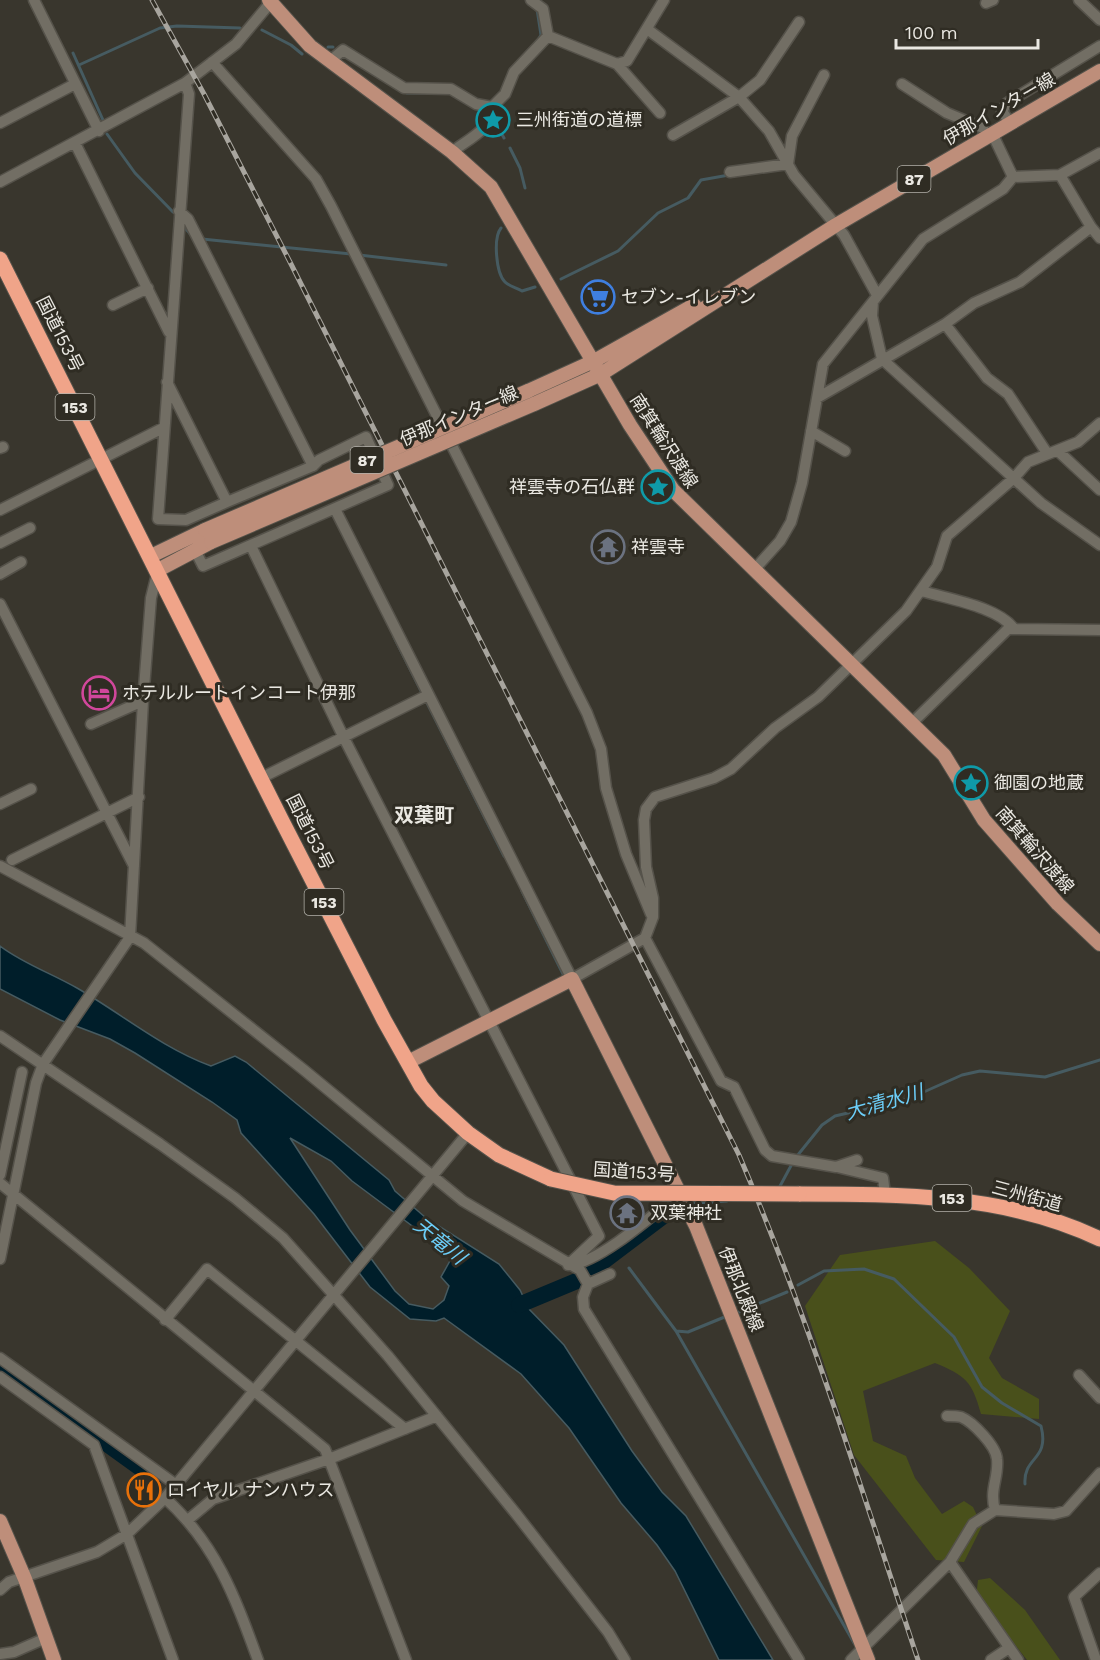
<svg xmlns="http://www.w3.org/2000/svg" width="1100" height="1660" viewBox="0 0 1100 1660" font-family="'Work Sans','Noto Sans JP',sans-serif">
<style>
.green{fill:#49501b}
.water{fill:#001e2a;stroke:#465b61;stroke-width:1.5;fill-rule:evenodd}
.lines{fill:none;stroke-linecap:round;stroke-linejoin:round}
.stream{stroke:#465b61;stroke-width:3}
.river{stroke:#001e2a;stroke-width:16}
.minor-casing{stroke:#55524a;stroke-width:13}
.major-casing{stroke:#55524a;stroke-width:16}
.highway-casing{stroke:#55524a;stroke-width:17}
.minor{stroke:#726e64;stroke-width:10}
.major{stroke:#be8e7a;stroke-width:14}
.highway{stroke:#f0a489;stroke-width:15}
.rail-casing{stroke:#a8a59e;stroke-width:5}
.rail{stroke:#2f2c23;stroke-width:3;stroke-dasharray:9;stroke-linecap:butt}
.major-bridge-casing{stroke:#55524a;stroke-width:16;stroke-linecap:butt}
.highway-bridge-casing{stroke:#55524a;stroke-width:17;stroke-linecap:butt}
.major-bridge{stroke:#be8e7a;stroke-width:14}
.highway-bridge{stroke:#f0a489;stroke-width:15}
.labels{text-anchor:middle;stroke-width:6;stroke-linejoin:round;paint-order:stroke}
.shield{fill:#2f2c23;stroke:#b2b0a9;stroke-width:1.5}
.shield-label{font-size:16px;font-weight:bold;fill:#eae8e2}
.street-label{font-size:18px;fill:#eae8e2;stroke:#2f2c23}
.poi-label{font-size:18px;fill:#eae8e2;stroke:#2f2c23;text-anchor:start}
.neighbourhood-label{font-size:20px;font-weight:bold;fill:#eae8e2;stroke:#2f2c23}
.water-label{font-size:20px;font-style:italic;fill:#6ccef9;stroke:#2f2c23}
</style>
<rect width="100%" height="100%" fill="#39362d"/>
<path class="green" d="M935 1241 969 1268 1010 1311 989 1358 1002 1378 1039 1399V1419L981 1414C972 1381 966 1376 935 1363L863 1391 873 1441 906 1456 915 1478 942 1514 964 1501 973 1507 982 1526 964 1562 936 1560 854 1455 805 1306 840 1255Z
M990 1578 1025 1610 1060 1660H1027L1002 1628 975 1606 978 1580Z"/>
<path class="water" d="M0 946C24 964 51 973 77 988 122 1014 162 1048 211 1066L235 1056 246 1062 389 1180 395 1191 426 1218 499 1264 520 1290 529 1309 564 1345 632 1451 662 1492 686 1516 773 1660H719L675 1571 657 1545 621 1503 569 1428 521 1374 444 1318 436 1321 410 1319 370 1287 314 1214 241 1133 237 1120 212 1102 135 1053 110 1039 60 1020 0 989ZM290 1138 331 1161 352 1181 431 1240 451 1259 441 1277 449 1286 444 1300 433 1309 409 1304 395 1291 350 1230Z"/>
<g class="lines">
<path class="stream" d="M537 9 541 35 538 40
M262 30 291 45 302 54
M328 47H333
M73 53 103 120
M79 65 160 28 177 26 240 28
M407 93H433
M495 122 504 138
M107 134 135 173 173 212
M510 148 520 168 525 188
M185 228 193 237
M501 228C493 238 496 273 505 282 509 286 517 288 522 291L535 287
M202 239 351 254
M359 255 446 265
M561 279 618 251 658 213 688 198 701 180 729 175
M394 637 504 856
M522 891 564 976
M797 1156 822 1125 835 1116 908 1099 962 1075 980 1071 1045 1077 1100 1060
M779 1188 793 1162
M689 1204 727 1201
M617 1252 620 1256
M629 1268 676 1331 688 1332 727 1316
M798 1285 824 1271 864 1269 894 1279 954 1337 982 1387 1002 1403 1041 1426C1050 1461 1023 1456 1025 1484
M736 1313 787 1292
M676 1331 854 1643"/>
<path class="river" d="M519 1305 579 1280 678 1205
M0 1367 154 1478"/>
<defs>
<path id="minor" d="M34 0 99 131
M531 0 543 9 548 36
M1079 0 1100 20
M986 3 993 0
M647 29 739 97 769 131 794 175 844 235 877 295
M548 36 617 64 627 61 664 0
M330 61 343 50 404 88 451 89 476 104 492 107
M212 62 316 179 331 206 587 713 601 749 606 788 626 854 651 914
M617 64 660 113
M185 83 189 94 158 519 186 520 227 502
M902 84 947 113 983 128
M492 107 505 94 514 72 548 36
M0 123 75 84
M1010 123 1002 111 1007 103 1100 46
M992 133 1013 177
M673 135 739 97 760 80 799 22
M75 143 169 332
M452 152C465 141 496 127 492 107
M730 172 788 164 792 136 824 75
M1060 175 1100 153
M0 182 185 83 236 44 271 2
M179 211 188 219 313 466 319 460 366 437 388 485 203 566 195 550
M873 302 872 316 882 359 1041 503 1100 545
M113 305 148 288
M945 324 987 378 1008 394 1047 453
M167 382 227 502 313 466
M817 398 945 324 974 303 1020 282 1091 227
M811 431 845 451
M0 448 3 447
M1058 451 1100 490
M335 509 572 979 645 938 653 917V898L646 867 644 820 646 809 655 797 714 778 731 769 775 728 818 697 906 611 937 567 947 536 1014 478 1028 462 1078 442 1100 423
M0 510 163 428
M0 543 30 528
M251 546 344 738 599 1236 568 1265
M754 570 780 541 791 522 802 483 823 364 923 239 1003 189 1013 177 1060 175 1091 227 1100 238
M0 574 21 562
M922 591C948 599 999 607 1014 629
M0 604 134 866
M912 723 1008 629 1100 630
M91 724 143 701
M261 778 428 695
M0 804 31 789
M12 860 139 797
M0 866 144 943 304 1070 463 1201 580 1270 588 1284
M645 938 721 1081 734 1087 765 1150 772 1156 836 1167 857 1160
M0 1036 160 1144 235 1198 283 1238 388 1356 517 1515 608 1632 625 1660
M837 1167 883 1178 885 1194
M0 1175 22 1072
M0 1183 325 1449 406 1660
M0 1259 36 1083 43 1064 130 937 143 701 151 598 158 570
M570 1265C600 1262 654 1214 679 1194
M610 1274 588 1284 583 1297 584 1309 799 1660
M165 1320 207 1269 405 1429
M0 1358 175 1484
M1079 1375 1100 1398
M0 1377 94 1445 173 1660
M947 1416C951 1416 957 1416 961 1417 973 1422 996 1446 997 1459 999 1478 989 1489 995 1510
M165 1498C216 1544 235 1597 258 1660
M189 1519 213 1499 329 1459 437 1416
M950 1562 1018 1660
M0 1590 9 1582 97 1552 127 1534 165 1498 468 1133
M0 1654 14 1652 46 1638
M851 1660 950 1562 973 1524 995 1510 1054 1514 1066 1511 1100 1473
M991 1660 1009 1648
M1096 1660 1074 1597 1100 1573"/>
<path id="major" d="M269 0 310 46 452 152 491 187 630 425 673 490 944 755 984 820 1058 904 1100 944
M528 391 594 361 694 305
M534 404 601 374 836 225 1100 71
M151 556 205 530
M158 570 211 542
M408 1062 572 979 696 1226 868 1660
M0 1521 25 1579 54 1660"/>
<path id="highway" d="M0 259 281 819 384 1020 421 1086 433 1101 468 1133 499 1155 551 1179
M799 1194C901 1194 1006 1194 1100 1239"/>
</defs>
<use href="#minor" class="minor-casing"/>
<use href="#major" class="major-casing"/>
<use href="#highway" class="highway-casing"/>
<use href="#minor" class="minor"/>
<use href="#major" class="major"/>
<use href="#highway" class="highway"/>
<defs>
<path id="rail" d="M152 0 204 94 290 262 739 1155C809 1319 862 1491 918 1660"/>
</defs>
<use href="#rail" class="rail-casing"/>
<use href="#rail" class="rail"/>
<defs>
<path id="major-bridge" d="M205 530 528 391
M211 542 534 404"/>
<path id="highway-bridge" d="M551 1179 614 1193 799 1194"/>
</defs>
<use href="#major-bridge" class="major-bridge-casing"/>
<use href="#highway-bridge" class="highway-bridge-casing"/>
<use href="#major-bridge" class="major-bridge"/>
<use href="#highway-bridge" class="highway-bridge"/>
</g>
<defs>
<symbol id="sight-ring" viewBox="-11 -11 22 22"><circle r="9.5" fill="#2f2c23" stroke="#0f9aa8" stroke-width="1.5"/><path d="M0-6L1.8-2.2L6-1.7L2.9 1.2L3.7 5.4L0 3.3L-3.7 5.4L-2.9 1.2L-6-1.7L-1.8-2.2Z" fill="#0f9aa8"/></symbol>
<symbol id="supermarket-ring" viewBox="-11 -11 22 22"><circle r="9.5" fill="#2f2c23" stroke="#3f7fe0" stroke-width="1.5"/><path d="M-6-5.5h2.5l.6 2H6L4.5 2H-2.5L-4.4-4H-6ZM-1.5 3.2a1.3 1.3 0 1 0 .1 0ZM3 3.2a1.3 1.3 0 1 0 .1 0Z" fill="#3f7fe0"/></symbol>
<symbol id="temple-ring" viewBox="-11 -11 22 22"><circle r="9.5" fill="#2f2c23" stroke="#6b7280" stroke-width="1.5"/><path d="M0-6L5-2H3V0L6.5 2.5H4V6H1.5V3h-3V6H-4V2.5H-6.5L-3 0V-2H-5Z" fill="#6b7280"/></symbol>
<symbol id="hotel-ring" viewBox="-11 -11 22 22"><circle r="9.5" fill="#2f2c23" stroke="#d1479c" stroke-width="1.5"/><path d="M-6-4.5h1.5V1H6V5H4.5V3h-9V5H-6ZM-4 0a1.8 1.8 0 1 1 3.6 0ZM.5 0V-2.5h3Q6-2.5 6 0Z" fill="#d1479c"/></symbol>
<symbol id="restaurant-ring" viewBox="-11 -11 22 22"><circle r="9.5" fill="#2f2c23" stroke="#e8710a" stroke-width="1.5"/><path d="M-5-6h1v4h1v-4h1v4h1v-4h1v5L-1.5 .5V6h-2V.5L-5-1ZM5-6V6H3V1.5H1.5Q1.5-4 5-6Z" fill="#e8710a"/></symbol>
</defs>
<g fill-rule="evenodd">
<use href="#sight-ring" x="474" y="101" width="38" height="38"/>
<use href="#supermarket-ring" x="579" y="278" width="38" height="38"/>
<use href="#sight-ring" x="639" y="468" width="38" height="38"/>
<use href="#temple-ring" x="589" y="528" width="38" height="38"/>
<use href="#hotel-ring" x="80" y="674" width="38" height="38"/>
<use href="#sight-ring" x="952" y="764" width="38" height="38"/>
<use href="#temple-ring" x="608" y="1194" width="38" height="38"/>
<use href="#restaurant-ring" x="125" y="1471" width="38" height="38"/>
</g>
<g class="labels">
<g class="shield">
<rect x="897.5" y="166" width="33" height="26" rx="4.5"/>
<rect x="55.5" y="394" width="39" height="26" rx="4.5"/>
<rect x="350.5" y="447" width="33" height="26" rx="4.5"/>
<rect x="304.5" y="889" width="39" height="26" rx="4.5"/>
<rect x="932.5" y="1185" width="39" height="26" rx="4.5"/>
</g>
<g class="shield-label">
<text x="914" y="185">87</text>
<text x="75" y="413">153</text>
<text x="367" y="466">87</text>
<text x="324" y="908">153</text>
<text x="952" y="1204">153</text>
</g>
<g class="street-label">
<text transform="translate(999 109) rotate(-30)" y="6">伊那インター線</text>
<text transform="translate(60 334) rotate(63)" y="6">国道153号</text>
<text transform="translate(459 416) rotate(-23)" y="6">伊那インター線</text>
<text transform="translate(664 441) rotate(57)" y="6">南箕輪沢渡線</text>
<text transform="translate(310 832) rotate(63)" y="6">国道153号</text>
<text transform="translate(1035 850) rotate(49)" y="6">南箕輪沢渡線</text>
<text transform="translate(634 1172) rotate(4)" y="6">国道153号</text>
<text transform="translate(1027 1196) rotate(15)" y="6">三州街道</text>
<text transform="translate(741 1289) rotate(68)" y="6">伊那北殿線</text>
</g>
<g class="poi-label">
<text x="516" y="126">三州街道の道標</text>
<text x="621" y="303">セブン-イレブン</text>
<text x="635" y="493" text-anchor="end">祥雲寺の石仏群</text>
<text x="631" y="553">祥雲寺</text>
<text x="122" y="699">ホテルルートインコート伊那</text>
<text x="994" y="789">御園の地蔵</text>
<text x="650" y="1219">双葉神社</text>
<text x="167" y="1496">ロイヤル ナンハウス</text>
</g>
<g class="neighbourhood-label">
<text x="424" y="822">双葉町</text>
</g>
<g class="water-label">
<text transform="translate(884 1102) rotate(-16)" y="7">大清水川</text>
<text transform="translate(440 1241) rotate(39)" y="7">天竜川</text>
</g>
</g>
<path d="M896 39v9h142v-9" fill="none" stroke="#eae8e2" stroke-width="3"/>
<text x="905" y="39" font-size="18" fill="#eae8e2" stroke="#2f2c23" stroke-width="4.5" paint-order="stroke">100 m</text>
</svg>
